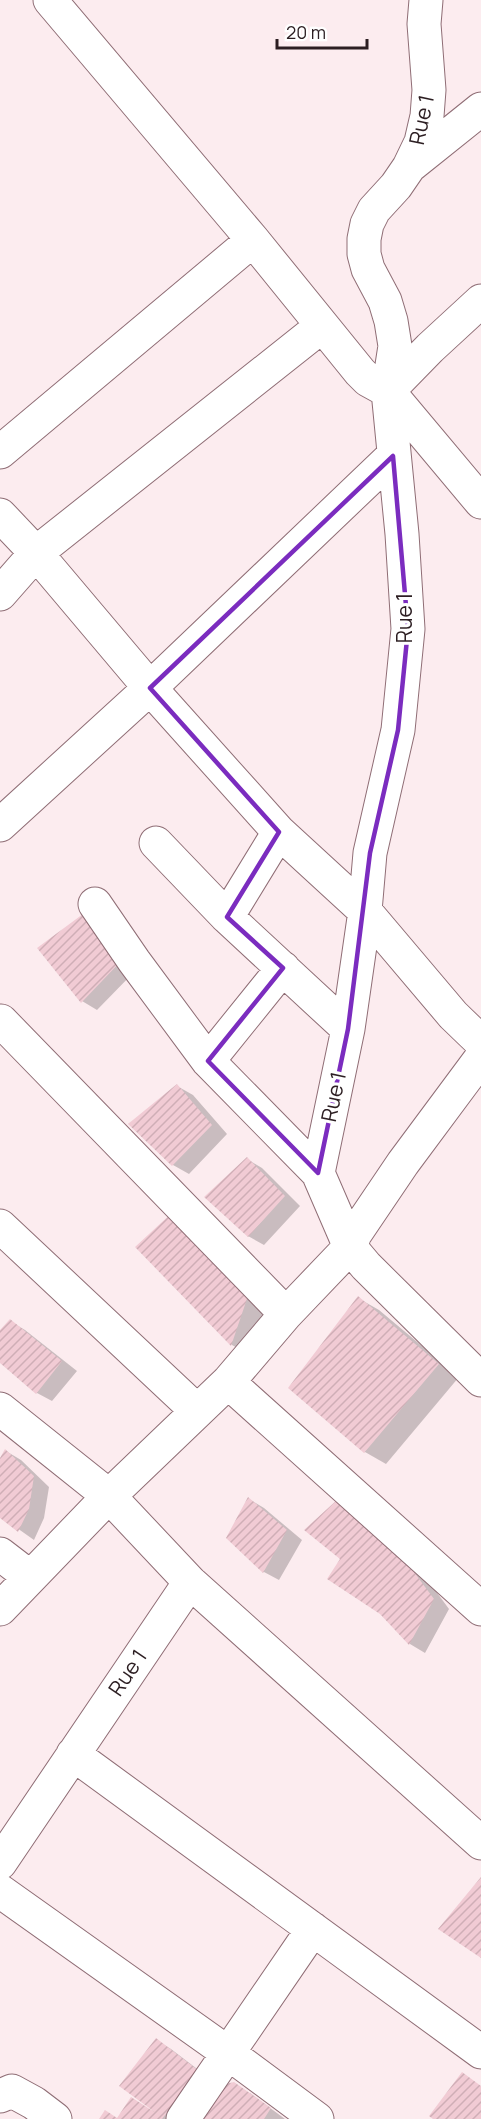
<svg xmlns="http://www.w3.org/2000/svg" width="481" height="2119" viewBox="0 0 481 2119" font-family="Manrope,sans-serif">
<style>
.shadow{fill:#0003}
.building{fill:url(#building-hatch)}
.lines{fill:none;stroke-linecap:round;stroke-linejoin:round}
.minor-casing{stroke:#8f6d75;stroke-width:35}
.minor{stroke:#fff;stroke-width:33}
.marked{fill:none;stroke:#7b2cbf;stroke-width:4.5;stroke-linejoin:round}
.labels{text-anchor:middle;stroke-width:6;stroke-linejoin:round;paint-order:stroke}
.street-label{font-size:21px;fill:#2c1e22;stroke:#fff}
</style>
<defs>
<pattern id="building-hatch" width="6" height="6" patternUnits="userSpaceOnUse" patternTransform="scale(1.5)"><rect width="6" height="6" fill="#f1cbd4"/><path d="M-1 1l2-2M0 6l6-6M5 7l2-2" fill="none" stroke="#cfaeb6"/></pattern>
</defs>
<rect width="100%" height="100%" fill="#fcecef"/>
<path class="shadow" d="M103 922 137 969 97 1010 82 1001Z
M177 1086 193 1095 227 1134 189 1174 173 1165 131 1124Z
M247 1159 262 1168 300 1206 264 1245 248 1236Z
M137 1247 271 1301 253 1357 232 1345Z
M358 1298 379 1310 459 1377 386 1464 365 1452 290 1387Z
M10 1321 25 1330 77 1371 52 1401 37 1393 0 1361V1332Z
M6 1451 21 1460 49 1487 44 1518 34 1540 0 1516V1461Z
M249 1499 264 1508 302 1540 279 1580 264 1572 227 1537Z
M307 1530 421 1571 449 1609 425 1653 410 1644 381 1613 342 1558Z
M156 2040 171 2049 213 2081 184 2119H118L154 2110Z
M250 2093 285 2119H204Z"/>
<path class="building" d="M87 911 123 959 81 1003 37 948Z
M177 1084 212 1125 172 1166 128 1124Z
M247 1157 285 1196 248 1237 204 1197Z
M175 1210 251 1287 231 1346 135 1247Z
M358 1296 439 1364 364 1453 288 1388Z
M10 1319 62 1361 36 1394 0 1363V1330Z
M5 1449 34 1476 29 1509 18 1532 0 1518V1458Z
M248 1497 287 1530 263 1573 226 1538Z
M337 1500 365 1527 405 1560 434 1599 409 1645 380 1614 327 1579 340 1559 304 1530Z
M481 1877V1958L438 1929Z
M156 2038 199 2071 162 2119H99L105 2110 117 2118 131 2097 156 2113 119 2086Z
M462 2072 481 2086V2119H433L429 2116Z
M234 2082 271 2108 264 2119H202L226 2084Z"/>
<g class="lines">
<defs>
<path id="minor" d="M50 0 253 240 360 372 368 380 388 391 481 502
M426 0 424 24 429 90 427 116 421 142 409 167 396 186 374 210 367 224 364 239V254L368 269 385 301 391 321 395 346 388 391 402 534 408 629 398 730 370 853 365 911 348 1029 318 1173 350 1247 366 1266 481 1380
M410 166 481 109
M388 391 430 348 481 301
M0 452 253 240
M0 515 36 553 150 688 279 832 365 911 453 1015 481 1042
M0 594 36 553 322 326
M0 825 150 688 393 456
M279 832 227 917 348 1029
M156 843 227 917
M95 904 134 961 208 1061 318 1173
M1 1021 286 1314
M208 1061 283 968
M0 1226 197 1411
M228 1382 481 1609
M0 1409 109 1496 190 1582 481 1843
M0 1554 30 1577
M0 1609 109 1496 228 1382 286 1314 350 1247 355 1234 403 1163 481 1058
M73 1754 481 2052
M0 1863 190 1582
M0 1891 228 2053 317 2119
M0 2096 12 2091 34 2103 55 2119
M183 2119 313 1929"/>
</defs>
<use href="#minor" class="minor-casing"/>
<use href="#minor" class="minor"/>
</g>
<path class="marked" d="M393 456 408 629 398 730 370 853 348 1029 318 1173 208 1061 283 968 227 917 279 832 150 688Z"/>
<g class="labels">
<g class="street-label">
<text transform="translate(422 120) rotate(-78)" y="7">Rue 1</text>
<text transform="translate(405 618) rotate(-90)" y="7">Rue 1</text>
<text transform="translate(334 1097) rotate(-78)" y="7">Rue 1</text>
<text transform="translate(128 1673) rotate(-56)" y="7">Rue 1</text>
</g>
</g>
<path d="M277 39v9h90v-9" fill="none" stroke="#2c1e22" stroke-width="3"/>
<text x="286" y="39" font-size="18" fill="#2c1e22" stroke="#ffffff" stroke-width="4.5" paint-order="stroke">20 m</text>
</svg>
